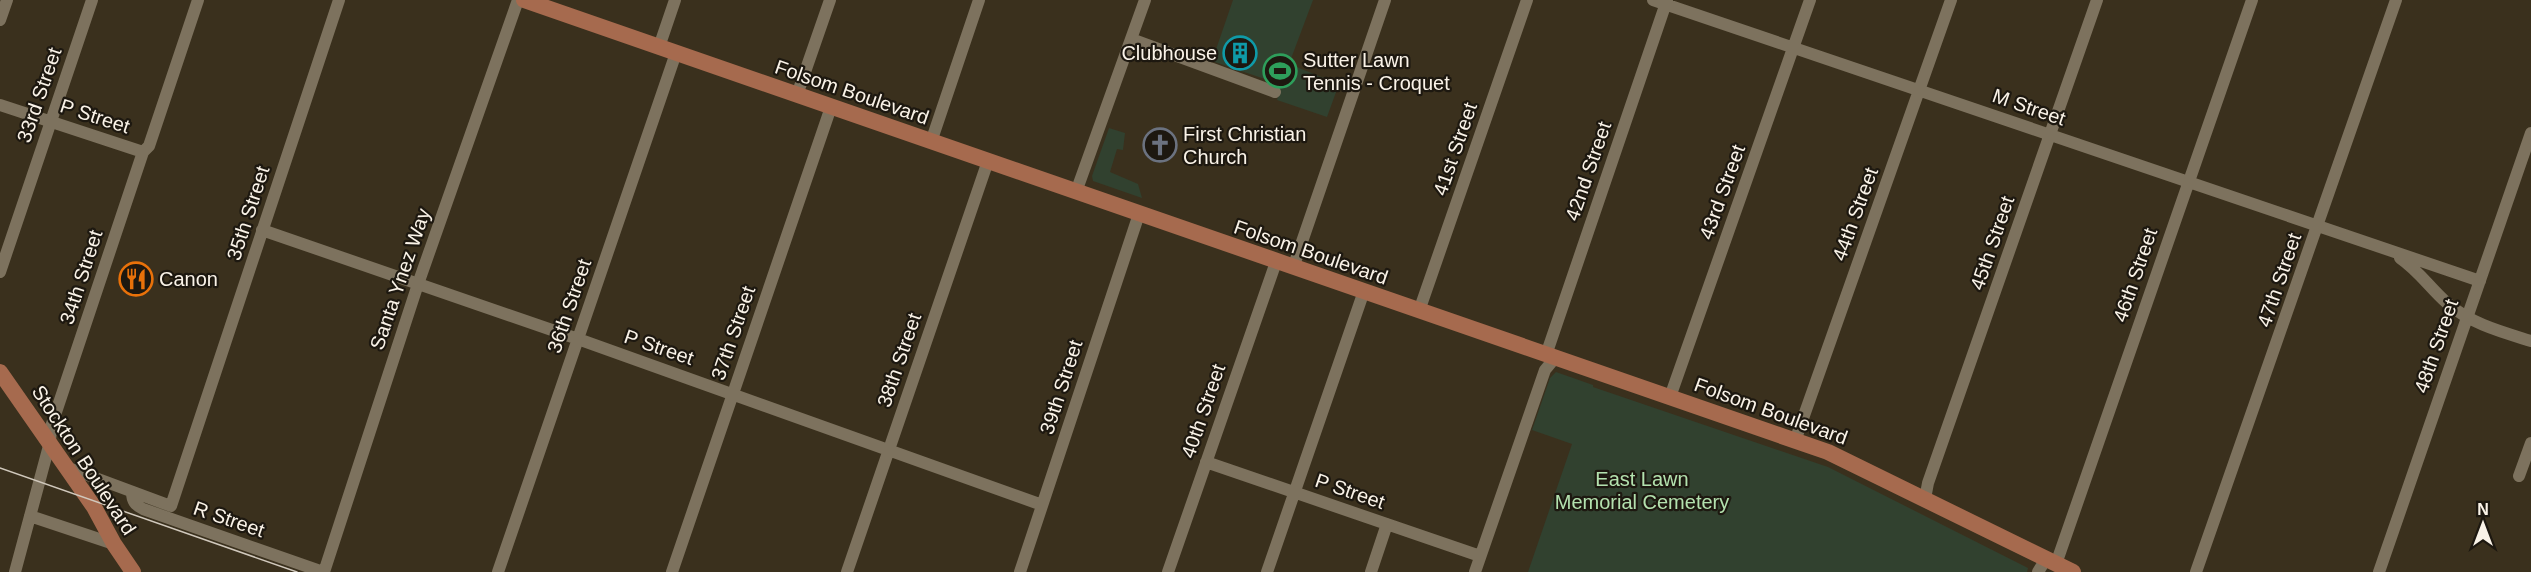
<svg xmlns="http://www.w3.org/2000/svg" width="2531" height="572" viewBox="0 0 2531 572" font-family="Arial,sans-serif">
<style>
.green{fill:#31412f}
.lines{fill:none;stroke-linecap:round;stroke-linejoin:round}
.minor{stroke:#7d725e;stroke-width:12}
.major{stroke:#a66a4e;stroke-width:16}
.tram{stroke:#d0c8bc;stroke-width:1.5}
.labels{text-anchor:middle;stroke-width:4.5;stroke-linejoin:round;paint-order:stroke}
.poi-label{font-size:20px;fill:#faf3e8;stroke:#1d1810;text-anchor:start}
.street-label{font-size:20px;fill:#faf3e8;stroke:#1d1810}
.park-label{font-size:20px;fill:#b3e1ae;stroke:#1d1810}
</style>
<rect width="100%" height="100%" fill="#3a301d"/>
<path class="green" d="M1233 0H1313L1289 64 1339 84 1327 117 1277 100 1282 85 1212 61Z
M1109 128 1125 133 1123 150 1117 149 1110 172 1138 184 1142 198 1093 181 1092 176Z
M1556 372 1593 385V387L1828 467 2028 568 2027 572H1528L1572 444 1532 430 1550 378Z"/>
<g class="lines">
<path class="minor" d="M1653 0 2480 281
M0 20 7 0
M1131 39 1275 92
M659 47 675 0
M797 95 830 0
M0 105 143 152
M931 142 979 0
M1076 192 1145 0
M262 230 578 339 1042 505
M2400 258C2419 271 2430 288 2447 303 2471 324 2502 332 2531 341
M1293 268 1385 0
M0 272 92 0
M1419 311 1527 0
M1546 355 1667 0
M1670 397 1810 0
M1795 441 1951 0
M1206 462 1480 556
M66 467 171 506 339 0
M2519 476 2531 443
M132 492C132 501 135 505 143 509L323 572
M1925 499 1928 483 2097 0
M30 516 114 544
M2056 564 2252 0
M15 572 50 442 51 427 143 152 149 146 198 0
M324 572 418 284 518 0
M498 572 676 53
M672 572 831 107
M847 572 988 161
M1020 572 1139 214
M1168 572 1276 262
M1267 572 1364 291
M1371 572 1387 524
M1475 572 1545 370 1555 358
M2038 572 2046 559
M2196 572 2396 0
M2379 572 2531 133"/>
<path class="major" d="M524 0 1828 452 2073 572
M0 372 94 507 114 544 133 572"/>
<path class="tram" d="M0 468 297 572"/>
</g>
<defs>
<symbol id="building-ring" viewBox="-11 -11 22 22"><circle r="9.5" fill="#1d1810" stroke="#0f9aa8" stroke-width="1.5"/><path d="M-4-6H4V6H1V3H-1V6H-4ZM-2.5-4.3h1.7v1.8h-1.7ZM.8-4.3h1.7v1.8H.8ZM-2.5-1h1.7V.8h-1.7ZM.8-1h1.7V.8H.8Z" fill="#0f9aa8"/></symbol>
<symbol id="stadium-ring" viewBox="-11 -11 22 22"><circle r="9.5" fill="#1d1810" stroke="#2e9e5b" stroke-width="1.5"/><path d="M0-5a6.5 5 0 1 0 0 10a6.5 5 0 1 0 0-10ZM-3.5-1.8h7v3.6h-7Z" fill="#2e9e5b"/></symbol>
<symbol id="church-ring" viewBox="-11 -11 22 22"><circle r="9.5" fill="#1d1810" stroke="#6b7280" stroke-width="1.5"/><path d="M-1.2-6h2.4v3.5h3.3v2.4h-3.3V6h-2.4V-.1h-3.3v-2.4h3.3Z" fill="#6b7280"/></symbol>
<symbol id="restaurant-ring" viewBox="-11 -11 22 22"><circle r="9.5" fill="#1d1810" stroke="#e8710a" stroke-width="1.5"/><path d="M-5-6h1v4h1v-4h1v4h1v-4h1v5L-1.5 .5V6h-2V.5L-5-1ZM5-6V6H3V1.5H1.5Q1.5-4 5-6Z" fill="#e8710a"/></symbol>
</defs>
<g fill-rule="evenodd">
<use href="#building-ring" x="1221" y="34" width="38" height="38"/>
<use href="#stadium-ring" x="1261" y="52" width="38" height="38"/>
<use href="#church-ring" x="1141" y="126" width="38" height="38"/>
<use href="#restaurant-ring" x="117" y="260" width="38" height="38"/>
</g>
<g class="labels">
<g class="poi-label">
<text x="1217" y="60" text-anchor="end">Clubhouse</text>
<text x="1303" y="67">Sutter Lawn<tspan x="1303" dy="23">Tennis - Croquet</tspan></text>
<text x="1183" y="141">First Christian<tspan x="1183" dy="23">Church</tspan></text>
<text x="159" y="286">Canon</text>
</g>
<g class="street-label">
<text transform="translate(852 92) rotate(19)" y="7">Folsom Boulevard</text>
<text transform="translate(39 95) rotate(-71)" y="7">33rd Street</text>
<text transform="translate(2029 107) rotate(19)" y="7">M Street</text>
<text transform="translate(95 116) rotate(18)" y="7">P Street</text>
<text transform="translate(1455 149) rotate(-71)" y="7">41st Street</text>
<text transform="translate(1588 171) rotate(-71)" y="7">42nd Street</text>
<text transform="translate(1722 192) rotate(-70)" y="7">43rd Street</text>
<text transform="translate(248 213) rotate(-72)" y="7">35th Street</text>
<text transform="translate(1855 214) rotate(-70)" y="7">44th Street</text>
<text transform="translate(1992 243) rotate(-71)" y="7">45th Street</text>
<text transform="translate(1311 252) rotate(19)" y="7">Folsom Boulevard</text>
<text transform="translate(2135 275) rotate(-71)" y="7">46th Street</text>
<text transform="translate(81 277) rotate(-72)" y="7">34th Street</text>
<text transform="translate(400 279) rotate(-71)" y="7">Santa Ynez Way</text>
<text transform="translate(2279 280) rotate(-71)" y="7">47th Street</text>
<text transform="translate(569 306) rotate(-71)" y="7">36th Street</text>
<text transform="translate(733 333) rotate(-71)" y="7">37th Street</text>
<text transform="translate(2436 346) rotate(-71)" y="7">48th Street</text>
<text transform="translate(659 347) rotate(19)" y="7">P Street</text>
<text transform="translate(899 360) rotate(-71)" y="7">38th Street</text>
<text transform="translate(1061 387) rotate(-72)" y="7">39th Street</text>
<text transform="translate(1203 411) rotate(-71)" y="7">40th Street</text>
<text transform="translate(1771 411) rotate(20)" y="7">Folsom Boulevard</text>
<text transform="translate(84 460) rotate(57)" y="7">Stockton Boulevard</text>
<text transform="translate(1350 491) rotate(19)" y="7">P Street</text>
<text transform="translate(229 519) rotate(19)" y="7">R Street</text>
</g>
<g class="park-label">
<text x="1642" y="486">East Lawn<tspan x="1642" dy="23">Memorial Cemetery</tspan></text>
</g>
</g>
<g transform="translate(2483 524)" stroke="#1d1810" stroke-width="4.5" paint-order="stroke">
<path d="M0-4.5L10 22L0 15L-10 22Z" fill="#faf3e8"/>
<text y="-9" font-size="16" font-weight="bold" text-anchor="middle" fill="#faf3e8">N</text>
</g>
</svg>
